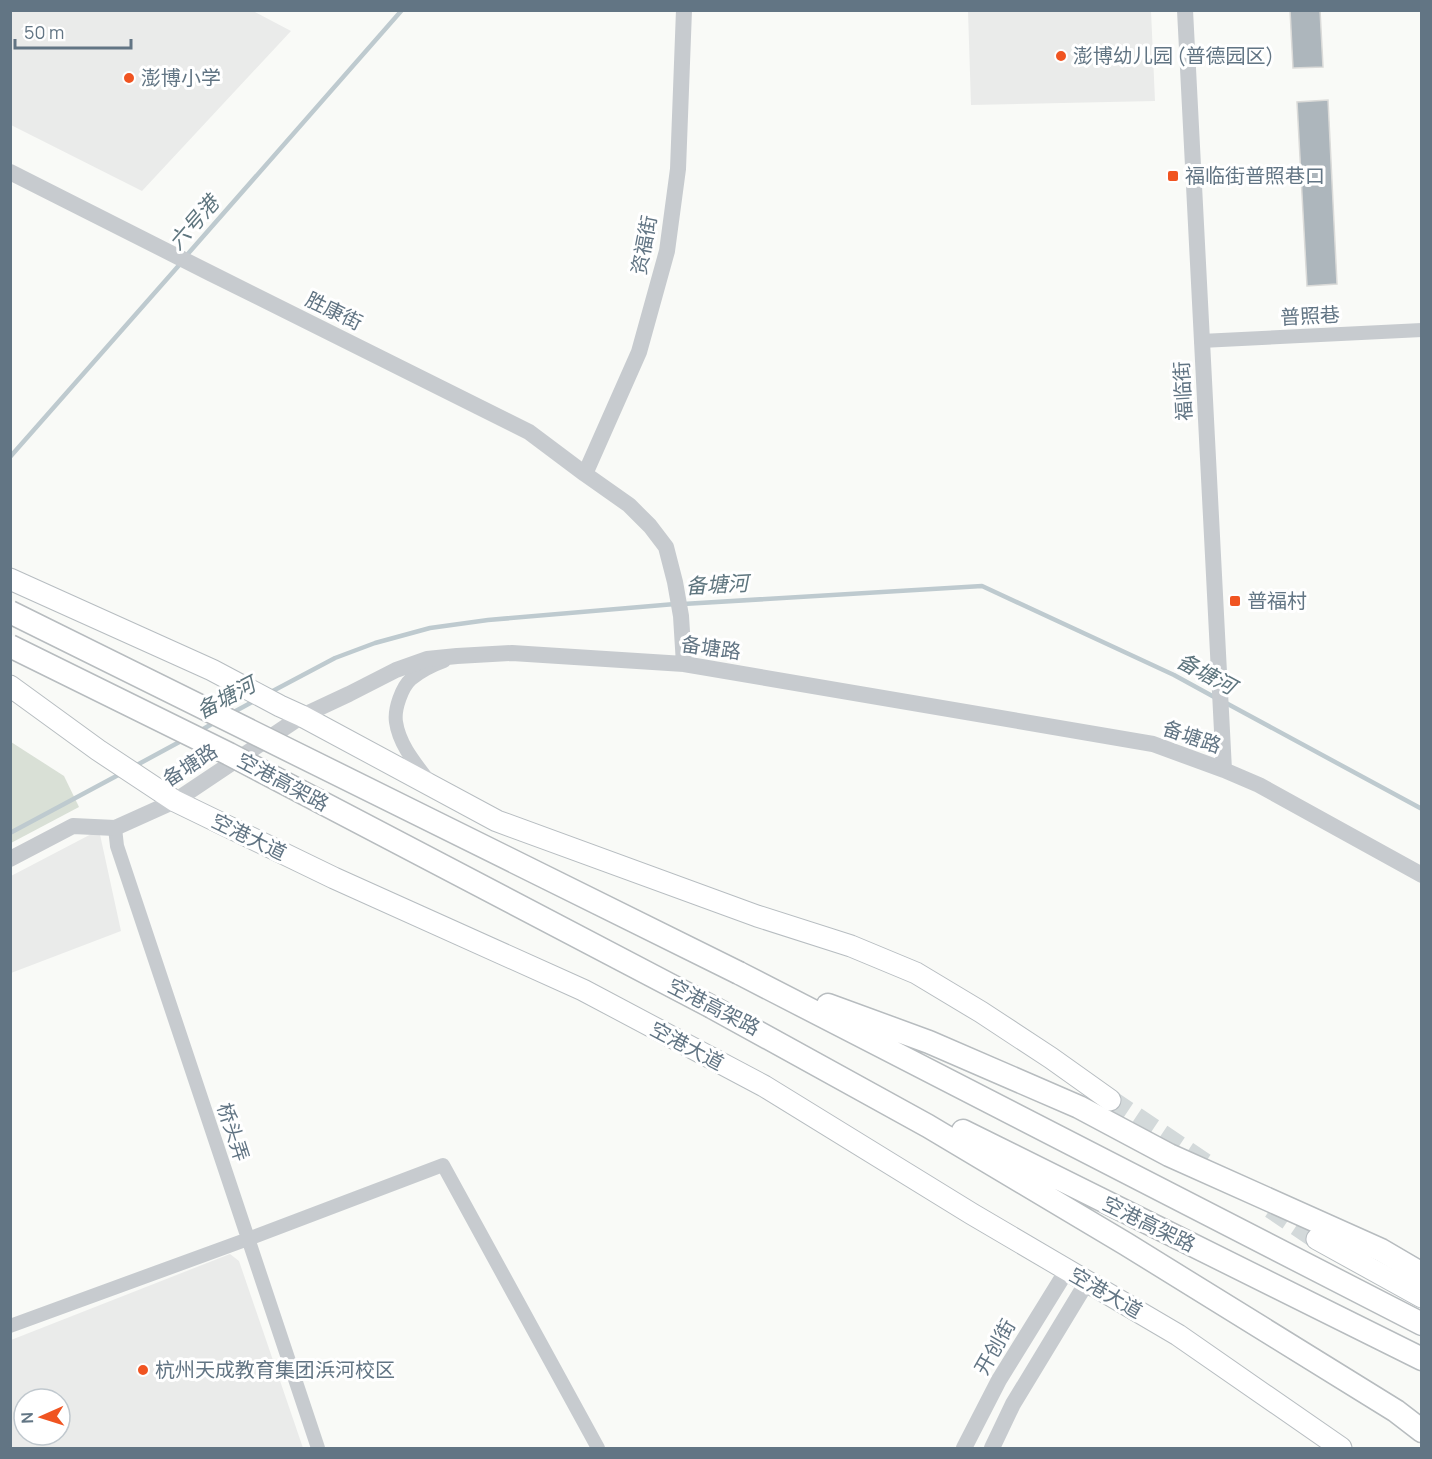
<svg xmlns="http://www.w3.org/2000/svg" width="1432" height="1459" viewBox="0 0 1432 1459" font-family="Manrope,'Noto Sans SC',sans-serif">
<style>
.built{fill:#eaebea;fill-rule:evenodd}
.green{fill:#d9e0d6}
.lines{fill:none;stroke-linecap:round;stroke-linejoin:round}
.stream{stroke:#becacf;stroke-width:4.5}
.building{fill:#adb6bc;stroke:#dbdbd9;stroke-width:1.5}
.primary-tunnel{stroke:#d3d9da;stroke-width:21;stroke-dasharray:21 10;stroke-linecap:butt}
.primary-casing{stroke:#b7bdc1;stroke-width:23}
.trunk-casing{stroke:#b7bcbf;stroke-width:25}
.minor{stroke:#c7cbcf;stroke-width:14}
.tertiary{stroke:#c7cbcf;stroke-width:16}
.primary{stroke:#fff;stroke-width:21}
.trunk{stroke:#fff;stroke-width:22}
.trunk-bridge-casing{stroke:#b7bcbf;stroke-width:25;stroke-linecap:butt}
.trunk-bridge{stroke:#fff;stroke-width:22}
.poi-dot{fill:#f05421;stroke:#fff;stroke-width:2}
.labels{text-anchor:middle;stroke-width:6;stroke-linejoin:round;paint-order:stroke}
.poi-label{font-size:20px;fill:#627584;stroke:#fff;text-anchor:start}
.street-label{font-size:20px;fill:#627584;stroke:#fff}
.water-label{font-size:21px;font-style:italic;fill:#5e757e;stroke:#fff}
</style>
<rect width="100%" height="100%" fill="#f9faf7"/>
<path class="built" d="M10 11H253L291 31 142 191 11 125Z
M968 11H1151L1155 101 971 105Z
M99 830 121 931 11 973V876Z
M230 1254 239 1261 303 1448H11V1340ZM24 1399H60V1435H24Z"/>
<path class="green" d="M11 742 64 776 79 807 11 843Z"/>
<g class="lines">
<path class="stream" d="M186 256 402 10
M10 457 181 263
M683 604 982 586 1174 675 1216 698
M269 693 335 658 375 643 430 628 488 620 675 604
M1226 703 1422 809
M232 713 256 700
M198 732 217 721
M135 766 183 740
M10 833 122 773"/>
</g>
<path class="building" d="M1290 10H1320L1323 67 1293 68Z
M1328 100 1337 284 1307 286 1297 102Z"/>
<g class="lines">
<path class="primary-tunnel" d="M1110 1100 1207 1165
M1271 1208 1317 1239"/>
<defs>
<path id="primary" d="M10 579 212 670 280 706 302 716 497 821 757 916 851 946 916 973 981 1012 1051 1058 1110 1100
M10 686 98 750 175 801 334 878 583 990 764 1086 972 1214 1178 1335 1341 1448
M1317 1239 1422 1297"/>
<path id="trunk" d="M739 973 1422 1324
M828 1005 929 1042 1079 1107 1169 1155 1381 1250 1422 1274
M712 1007 928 1126 1126 1244 1396 1411 1422 1431
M963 1131 1422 1359"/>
</defs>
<use href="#primary" class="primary-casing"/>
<use href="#trunk" class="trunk-casing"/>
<path class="minor" d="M1201 341 1422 330
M428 780C415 763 399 744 396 722 394 709 402 687 411 679 421 671 433 665 444 661
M115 828 117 846 318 1448
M10 1326 248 1239 443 1165 598 1448"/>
<path class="tertiary" d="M1185 10 1224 770
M10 172 210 273 529 432 585 474 629 505 650 526 666 547 675 582 681 616 684 664
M585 474 639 352 667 251 678 169 684 10
M10 859 73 826 115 828 175 801 302 716 349 694 396 670 427 659 457 656 512 653 684 664 1153 744 1224 770 1259 785 1422 875
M964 1448 999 1380 1067 1270
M992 1448 1013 1404 1087 1282"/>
<use href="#primary" class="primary"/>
<use href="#trunk" class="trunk"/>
<defs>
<path id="trunk-bridge" d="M10 612 739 973
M10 646 229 754 712 1007"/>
</defs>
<use href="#trunk-bridge" class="trunk-bridge-casing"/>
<use href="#trunk-bridge" class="trunk-bridge"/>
</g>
<g class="poi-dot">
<circle cx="1061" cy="56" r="6"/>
<circle cx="129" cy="78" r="6"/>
<rect x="1167" y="170" width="12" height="12" rx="3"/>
<rect x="1229" y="595" width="12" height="12" rx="3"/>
<circle cx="143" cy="1370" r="6"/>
</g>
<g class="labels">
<g class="poi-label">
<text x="1073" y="63">澎博幼儿园 (普德园区)</text>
<text x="141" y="85">澎博小学</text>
<text x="1185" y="183">福临街普照巷口</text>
<text x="1247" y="608">普福村</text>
<text x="155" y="1377">杭州天成教育集团浜河校区</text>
</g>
<g class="street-label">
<text transform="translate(644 245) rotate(-79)" y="7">资福街</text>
<text transform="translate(334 311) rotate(26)" y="7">胜康街</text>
<text transform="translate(1310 316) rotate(-3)" y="7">普照巷</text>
<text transform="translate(1183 391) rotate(-93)" y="7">福临街</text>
<text transform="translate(711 648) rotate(8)" y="7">备塘路</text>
<text transform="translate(1192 737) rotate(19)" y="7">备塘路</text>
<text transform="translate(190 765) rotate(-33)" y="7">备塘路</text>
<text transform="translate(283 782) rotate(28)" y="7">空港高架路</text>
<text transform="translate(249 837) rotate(26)" y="7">空港大道</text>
<text transform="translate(714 1007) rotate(27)" y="7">空港高架路</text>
<text transform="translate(687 1046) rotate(28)" y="7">空港大道</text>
<text transform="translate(233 1132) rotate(72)" y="7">桥头弄</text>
<text transform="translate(1149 1224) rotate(26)" y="7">空港高架路</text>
<text transform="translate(1106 1293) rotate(30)" y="7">空港大道</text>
<text transform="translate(995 1347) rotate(-60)" y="7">开创街</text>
</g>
<g class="water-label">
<text transform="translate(194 223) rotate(-49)" y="7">六号港</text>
<text transform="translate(717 585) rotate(-3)" y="7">备塘河</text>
<text transform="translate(1206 674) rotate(28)" y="7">备塘河</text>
<text transform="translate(226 698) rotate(-28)" y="7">备塘河</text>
</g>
</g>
<rect width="1432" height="1459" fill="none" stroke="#627584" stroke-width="24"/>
<g transform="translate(42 1417) rotate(267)"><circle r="28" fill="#ffffff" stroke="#c0c8ce" stroke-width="1.5"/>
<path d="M0-4.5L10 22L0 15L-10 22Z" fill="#f05421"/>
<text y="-9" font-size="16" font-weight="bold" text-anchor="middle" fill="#627584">N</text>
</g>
<path d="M15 39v9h116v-9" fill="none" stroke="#627584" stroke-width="3"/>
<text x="24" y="39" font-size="18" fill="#627584" stroke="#ffffff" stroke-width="4.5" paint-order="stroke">50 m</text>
</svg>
